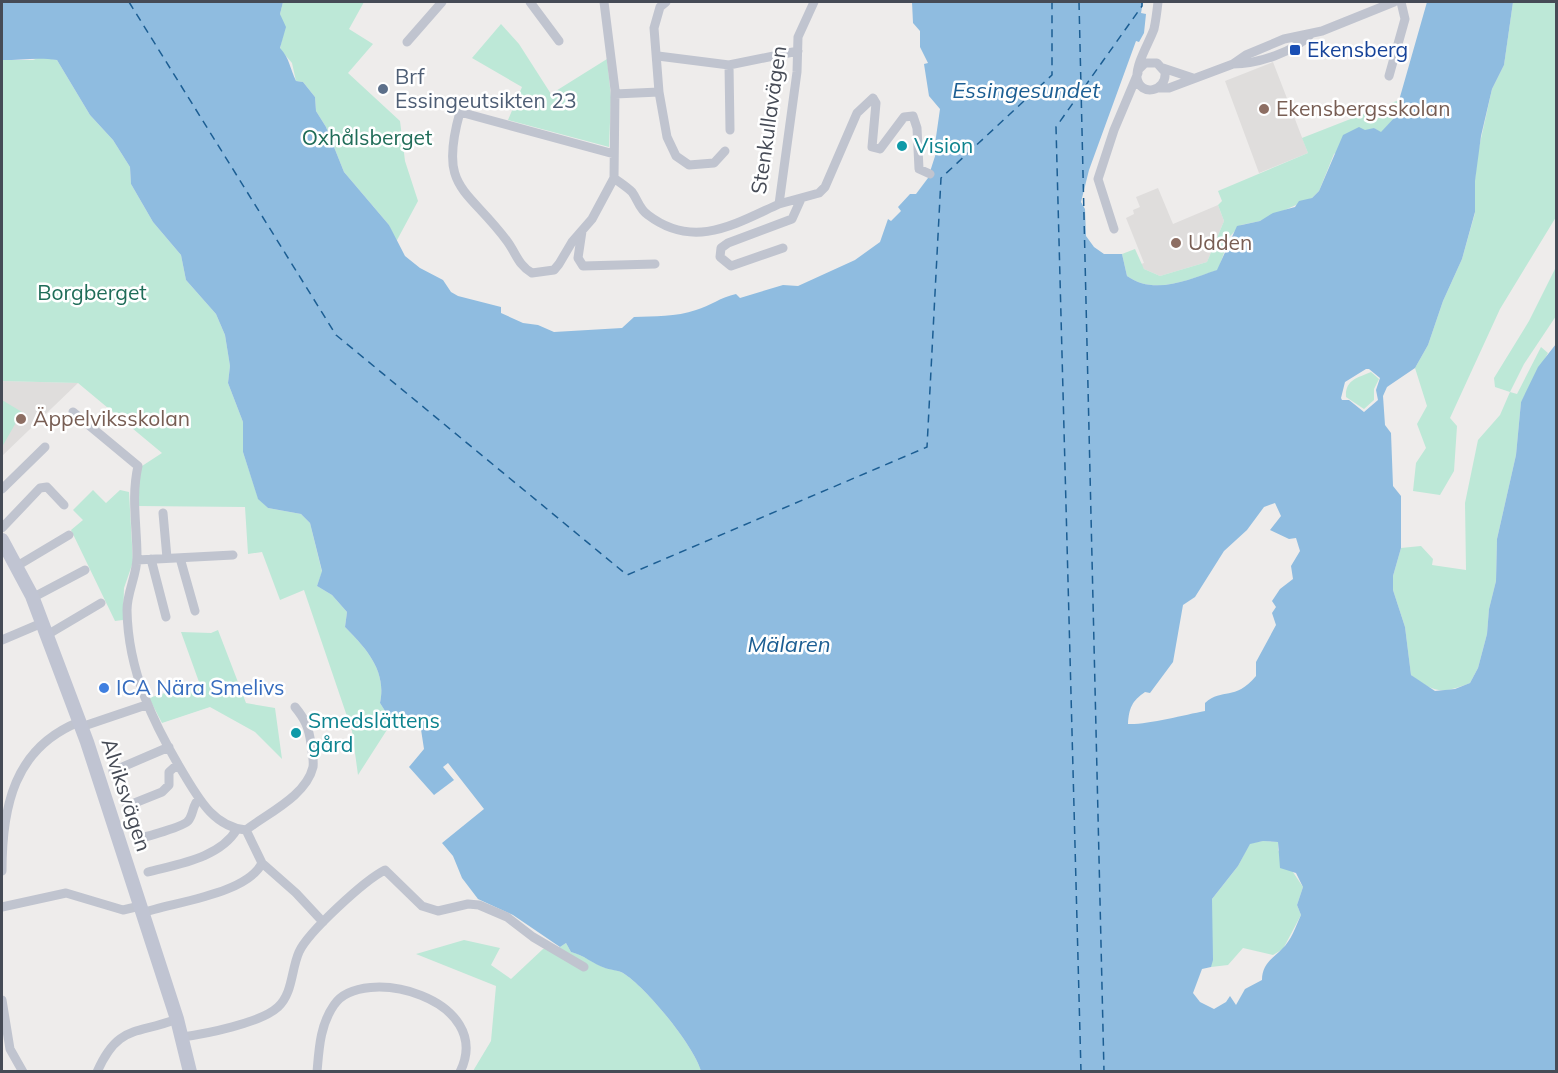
<svg xmlns="http://www.w3.org/2000/svg" width="1558" height="1073" viewBox="0 0 1558 1073" font-family="Mulish,sans-serif">
<style>
.education{fill:#dfdddc}
.green{fill:#bde8d7}
.water{fill:#8fbce0;fill-rule:evenodd}
.lines{fill:none;stroke-linecap:round;stroke-linejoin:round}
.ferry{stroke:#1c5e93;stroke-width:1.5;stroke-dasharray:8 6;stroke-linecap:butt}
.street{stroke:#c0c4cf;stroke-width:9}
.secondary{stroke:#c0c4d2;stroke-width:14}
.transit-dot{fill:#1a4fb4;stroke:#fff;stroke-width:2}
.service-dot{fill:#5c6f8a;stroke:#fff;stroke-width:2}
.education-dot{fill:#8d6e63;stroke:#fff;stroke-width:2}
.culture-dot{fill:#0f9aa8;stroke:#fff;stroke-width:2}
.shop-dot{fill:#3f7fe0;stroke:#fff;stroke-width:2}
.labels{text-anchor:middle;stroke-width:5;stroke-linejoin:round;paint-order:stroke}
.transit-label{font-size:21px;fill:#164399;stroke:#fff;text-anchor:start}
.service-label{font-size:21px;fill:#4e5e75;stroke:#fff;text-anchor:start}
.education-label{font-size:21px;fill:#785e54;stroke:#fff;text-anchor:start}
.street-label{font-size:21px;fill:#464b56;stroke:#fff}
.park-label{font-size:21px;fill:#206d59;stroke:#fff}
.culture-label{font-size:21px;fill:#0d838f;stroke:#fff;text-anchor:start}
.shop-label{font-size:21px;fill:#366cbe;stroke:#fff;text-anchor:start}
.water-label{font-size:22px;font-style:italic;fill:#1c5e93;stroke:#fff}
</style>
<rect width="100%" height="100%" fill="#eeeceb"/>
<path class="education" d="M1273 62 1308 153 1259 173 1225 81Z
M1158 188 1173 224 1218 205 1224 221 1207 262 1160 276 1144 269 1141 264 1144 263 1126 218 1134 214 1133 210 1140 207 1136 197Z
M2 381 78 383 2 456Z"/>
<path class="green" d="M283 2H364L349 29 373 44 348 73 400 121 405 161 418 201 396 242 389 225 344 172 326 127 316 111 315 97 303 82 296 81 292 63 280 49 284 30 280 14Z
M1513 2H1556V217L1500 309 1450 418 1457 426 1454 471 1440 495 1413 491 1416 463 1426 448 1417 424 1427 406 1415 368 1428 345 1443 301 1462 259 1475 213 1473 196 1478 152 1492 89 1504 65Z
M501 24 519 44 551 94 607 59 611 97 609 147 508 120 522 87 472 58Z
M41 57 57 60 90 115 113 140 130 167 131 184 153 222 181 255 186 280 216 314 225 335 230 366 228 383 243 422V452L258 498 268 508 301 514 310 523 322 572 317 586 332 595 347 612 345 627C366 648 387 671 380 703L392 722 358 775 352 731 304 590 280 600 262 552 248 554 245 507 138 506 136 489 142 466 162 453 78 383 2 381V60H33Z
M1399 100 1394 118 1381 133 1374 128 1334 154 1319 191 1312 198 1260 221 1241 225 1230 236 1218 270C1189 279 1155 296 1127 276L1122 254 1135 249 1144 269 1160 276 1207 262 1224 221 1218 205 1222 201 1218 191 1308 153 1302 138Z
M1556 267V316L1524 364 1510 392 1517 394 1541 347 1548 353 1521 402 1516 455 1497 539 1496 581 1489 609 1487 634 1478 668 1470 683C1443 694 1433 693 1411 675L1405 627 1393 590V576L1401 548 1421 546 1433 559 1432 565 1466 570 1465 503 1478 440 1500 415 1510 392 1495 387 1494 378 1529 321Z
M1371 372 1379 379 1374 389V400L1364 409 1346 397C1345 380 1357 378 1371 372Z
M2 400 22 412 2 447Z
M93 490 106 503 120 490 129 492 133 562 124 588 123 620 115 621 71 530 83 520 73 510Z
M218 630 246 703 275 708 282 759 255 732 210 707 162 723 149 698 199 682 181 632 211 633Z
M1263 841 1278 842V850L1303 887 1297 905 1301 915 1283 949 1273 955 1243 948 1228 965 1211 967 1212 899 1238 866 1250 843Z
M464 940 500 948 491 965 511 979 543 949 560 947 566 943 571 952C583 955 590 961 601 966 608 970 616 969 623 973 646 987 694 1046 701 1071H473L491 1041 496 986 416 954Z"/>
<path class="water" d="M2 2H283L280 14 286 27 280 48C290 59 290 69 296 81L303 82 315 97 316 111 326 127 344 172 389 225 405 256 420 268 443 280 451 292 458 296 501 307V313L523 323 538 325 554 332 622 328 634 317C654 316 676 317 696 310 710 306 721 297 736 294L740 298 783 285 798 286 855 260 880 242 888 219 891 221 901 211 898 207 910 194H916L928 178 937 150 935 144 940 109 929 96 924 64 928 63 920 47V31L913 23 912 2H1143L1141 13 1146 14 1144 33 1139 42 1136 41 1089 170 1081 202 1085 209 1086 236 1094 247 1104 254H1122L1127 276C1155 296 1189 279 1217 270L1237 226 1260 221 1273 213 1295 207 1299 201 1312 198 1319 191 1343 135 1359 127 1365 130 1374 128 1381 132 1394 118 1427 2H1513L1504 65 1492 89 1481 136 1475 181V212L1462 259 1443 301 1428 345 1415 368 1387 387 1383 396 1385 425 1391 433 1393 486 1401 496V548L1393 576V590L1405 627 1411 675 1435 691 1455 689 1470 683 1478 668 1487 634 1489 609 1496 581 1497 539 1516 455 1521 402 1538 367 1556 344V1071H701C694 1046 646 987 623 973 618 970 611 970 605 968 593 964 584 955 571 952L566 943 560 947 513 915 478 899 462 878 453 856 442 843 484 809 448 763 443 767 454 780 434 795 409 767 424 749 420 723 412 715 392 722 380 703C387 671 366 648 345 627L347 612 332 595 317 586 322 571 310 523 301 514 268 508 258 499 243 452V422L228 383 230 366 225 335 216 314 186 280 181 255 153 222 131 184 130 167 113 140 90 115 57 60C39 57 21 60 2 60ZM1366 369H1369L1380 378 1376 390 1378 400 1364 412 1349 400H1342L1341 398 1345 382ZM1275 503 1281 516 1270 530 1289 539 1296 538 1300 551 1291 566 1293 579 1280 589 1272 601 1276 607 1272 613 1276 625 1256 662V676C1234 702 1223 687 1205 703V711C1184 715 1146 725 1128 724 1129 708 1132 701 1145 692L1150 693 1173 662 1183 605 1195 597 1224 551 1247 530 1264 507ZM1263 841 1278 842 1280 868 1296 873 1303 887 1297 905 1301 915C1296 926 1291 941 1282 949 1273 958 1262 964 1262 980L1245 989 1236 1005 1230 996 1226 1002 1214 1009 1200 1002 1193 993 1202 969 1211 967 1213 960 1212 899 1238 866 1250 844Z"/>
<g class="lines">
<path class="ferry" d="M129 2 336 335 627 575 927 447 941 178 1052 75V2
M1079 2 1104 1072
M1081 1072 1056 127 1142 6V2"/>
<path class="street" d="M530 2 559 41
M604 2 615 90 614 178C619 182 627 187 632 192 638 200 639 209 648 215 694 250 735 224 779 204L797 72 798 37 814 2
M666 2 660 7 654 28 659 92 667 137 676 156 689 165 714 163 725 151
M407 42 442 2
M658 56 729 65 798 51
M1233 64C1258 64 1294 52 1311 34
M729 65 730 130
M1163 68 1193 78
M1139 69 1145 63H1157L1165 72C1167 92 1140 97 1137 78 1136 63 1149 43 1154 29 1156 20 1157 11 1158 2
M1389 76 1405 19 1401 2
M1160 88H1169L1233 64 1246 55 1284 39 1322 31 1394 2
M615 94 659 92
M614 178 592 219 572 242 559 264 554 270 532 273C518 265 516 253 507 241 467 187 438 190 460 112L614 154
M779 204 819 193 825 187 857 113 873 98 876 103 872 147 880 149 904 117 913 116 917 128 919 169 930 174
M1114 229 1098 179 1114 130 1138 73
M582 231 578 258 583 266 655 264
M783 248 731 266 720 257 721 248 728 243 792 219 801 199
M73 412 138 466C131 497 137 526 137 557 137 575 127 592 127 610 128 672 154 725 185 776 200 801 215 827 246 830L262 863 296 893 323 922
M2 489 45 447
M163 513 167 558
M2 528 40 488 47 487 64 505
M180 558 195 611
M151 559 166 617
M137 560 233 555
M17 566 69 535
M32 598 85 570
M47 635 101 603
M2 640 42 623
M81 727 146 705
M113 771 169 747
M127 806 162 792 169 785V772L178 764
M246 830C268 813 306 796 313 767 314 760 312 751 311 744 309 728 305 719 295 707
M137 838C145 838 184 826 188 821 194 814 192 805 199 799
M2 871C2 807 14 748 79 722
M148 872C178 864 220 858 237 829
M2 907 66 893 123 910 140 906
M142 913C174 902 247 894 262 863
M2 1000 10 1049 23 1072
M182 1037C205 1034 261 1023 278 1007 293 993 291 970 299 952 308 932 365 880 385 870L422 906 438 911 468 904 479 905 507 917 533 937 584 967
M97 1072C118 1024 136 1035 177 1019
M317 1072C319 1049 320 1025 334 1005 362 963 496 999 460 1072"/>
<path class="secondary" d="M2 540 32 596 87 742 177 1019 190 1072"/>
</g>
<rect class="transit-dot" x="1289" y="44" width="12" height="12" rx="3"/>
<circle class="service-dot" cx="383" cy="89" r="6"/>
<g class="education-dot">
<circle cx="1264" cy="109" r="6"/>
<circle cx="1176" cy="243" r="6"/>
<circle cx="21" cy="419" r="6"/>
</g>
<g class="culture-dot">
<circle cx="902" cy="146" r="6"/>
<circle cx="296" cy="733" r="6"/>
</g>
<circle class="shop-dot" cx="104" cy="688" r="6"/>
<g class="labels">
<g class="transit-label">
<text x="1307" y="57">Ekensberg</text>
</g>
<g class="service-label">
<text x="395" y="84">Brf<tspan x="395" dy="24">Essingeutsikten 23</tspan></text>
</g>
<g class="education-label">
<text x="1276" y="116">Ekensbergsskolan</text>
<text x="1188" y="250">Udden</text>
<text x="33" y="426">Äppelviksskolan</text>
</g>
<g class="street-label">
<text transform="translate(769 120) rotate(-82)" y="7">Stenkullavägen</text>
<text transform="translate(126 795) rotate(72)" y="7">Alviksvägen</text>
</g>
<g class="park-label">
<text x="367" y="145">Oxhålsberget</text>
<text x="92" y="300">Borgberget</text>
</g>
<g class="culture-label">
<text x="914" y="153">Vision</text>
<text x="308" y="728">Smedslättens<tspan x="308" dy="24">gård</tspan></text>
</g>
<g class="shop-label">
<text x="116" y="695">ICA Nära Smelivs</text>
</g>
<g class="water-label">
<text x="1026" y="98">Essingesundet</text>
<text x="789" y="652">Mälaren</text>
</g>
</g>
<rect width="1558" height="1073" fill="none" stroke="#464b56" stroke-width="6"/>
</svg>
